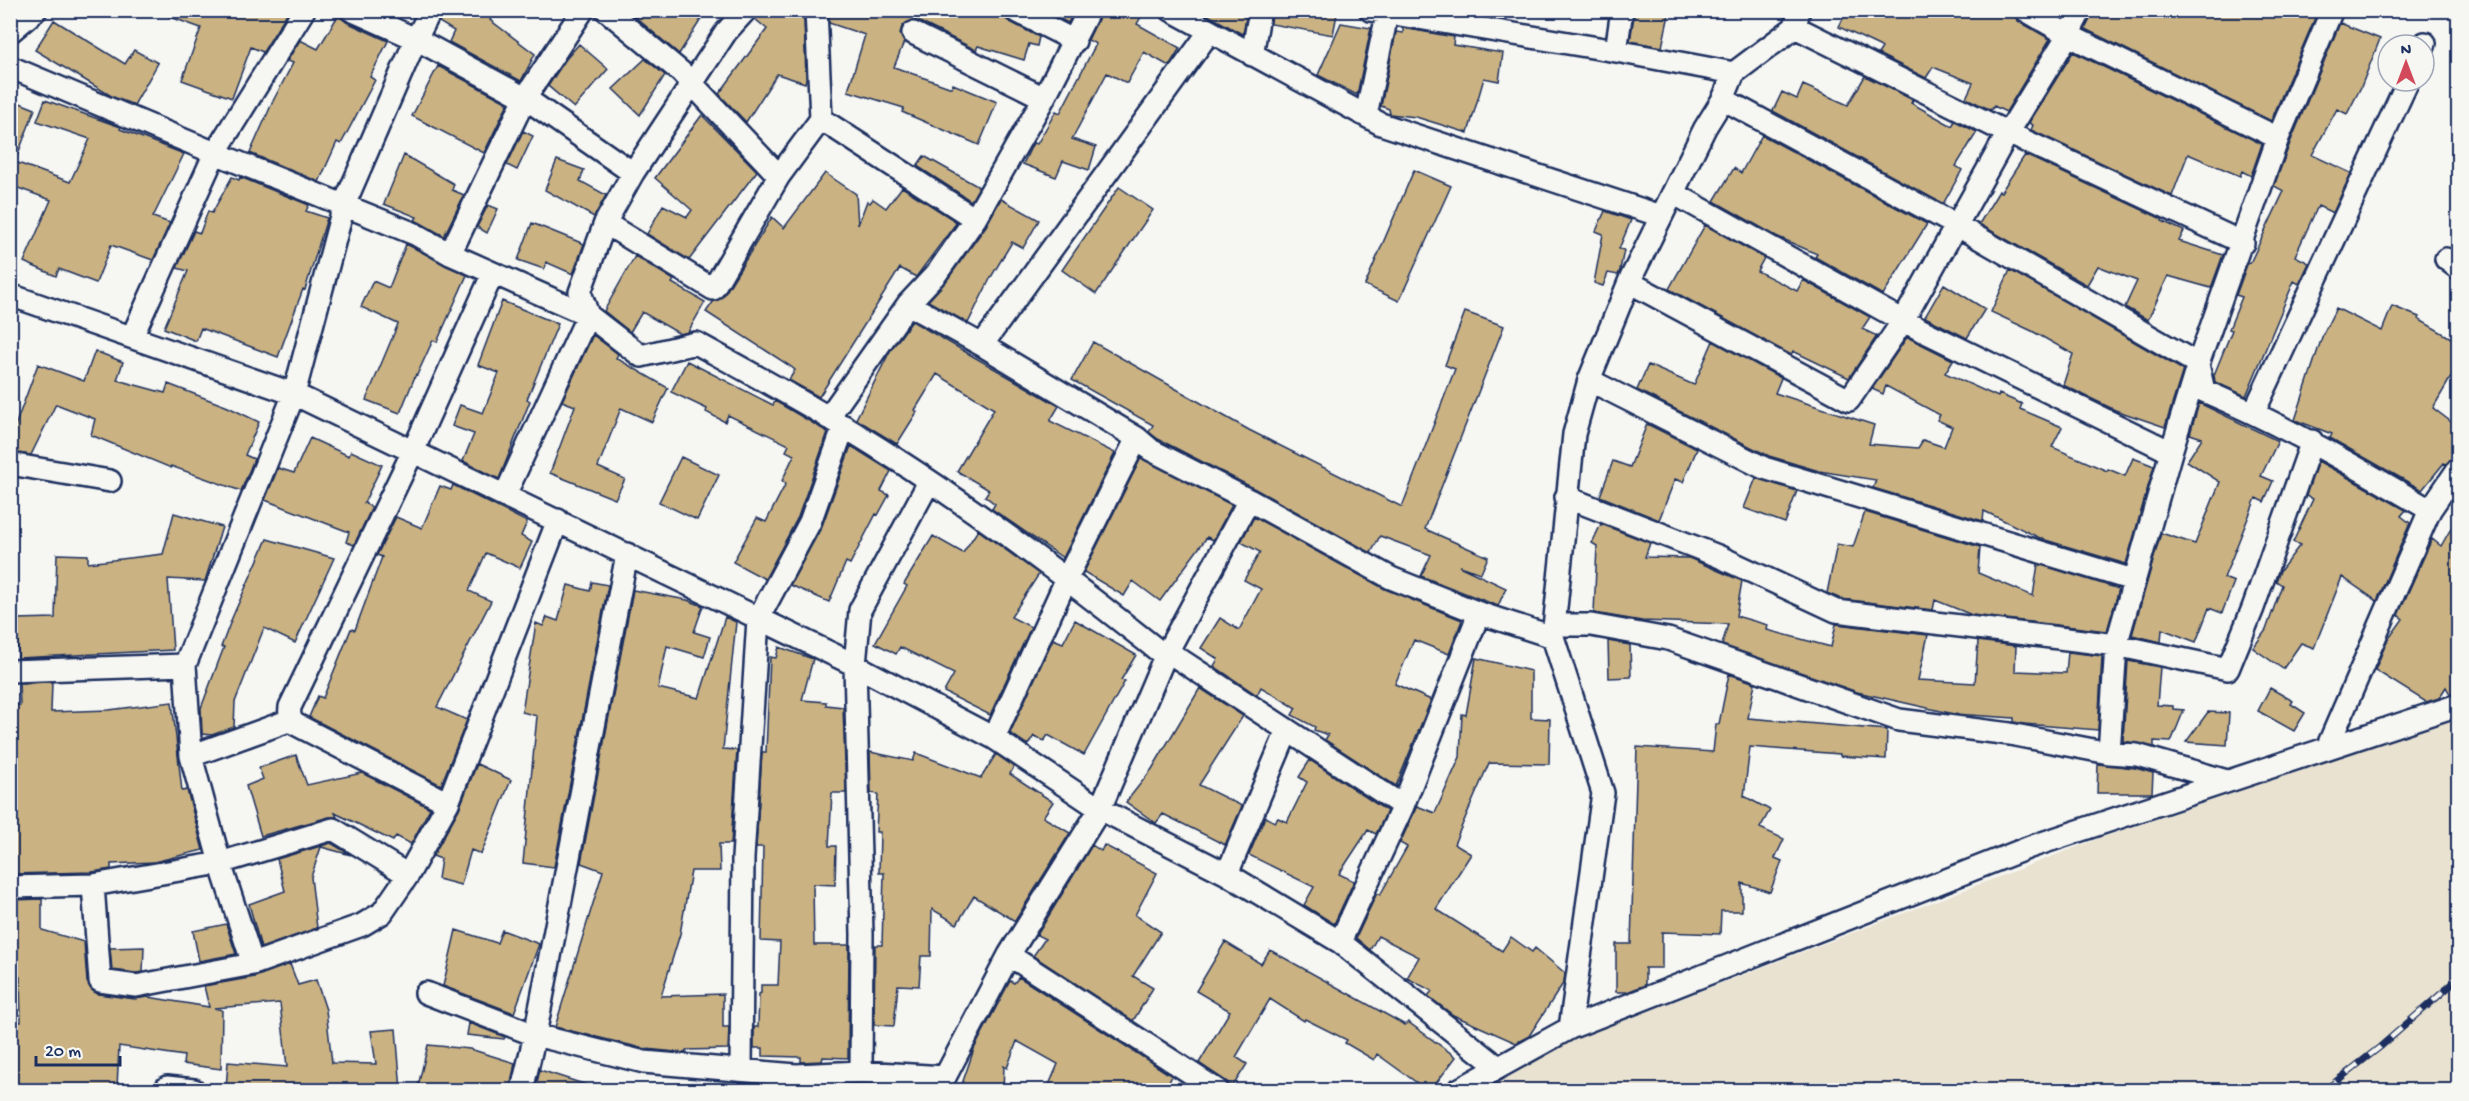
<svg xmlns="http://www.w3.org/2000/svg" width="2469" height="1101" viewBox="0 0 2469 1101" font-family="'Gochi Hand',sans-serif">
<style>
.built{fill:#e9e2d0}
.building{fill:#cab282;stroke:#1b2f5e;stroke-width:1.5}
.lines{fill:none;stroke-linecap:round;stroke-linejoin:round}
.minor-casing{stroke:#1b2f5e;stroke-width:26}
.minor{stroke:#f6f6f2;stroke-width:21}
.rail-casing{stroke:#1b2f5e;stroke-width:7}
.rail{stroke:#f6f6f2;stroke-width:4.5;stroke-dasharray:14;stroke-linecap:butt}
</style>
<rect width="100%" height="100%" fill="#f6f6f2"/>
<filter id="ink" filterUnits="userSpaceOnUse"><feTurbulence type="fractalNoise" baseFrequency=".0167" numOctaves="2"/><feDisplacementMap in="SourceGraphic" scale="12" xChannelSelector="R" yChannelSelector="G"/><feConvolveMatrix kernelMatrix="1 2 1 2 8 2 1 2 1" color-interpolation-filters="sRGB"/></filter>
<g filter="url(#ink)">
<path class="built" d="M2458 718V1090H1484L1539 1053 2100 838Z"/>
<path class="building" d="M159 10H289L263 52 251 47 232 98 182 80 201 28 159 13Z
M383 10H404L400 18Z
M444 10H497L490 20 535 54 521 81 449 42 454 31 439 22Z
M627 10H707L679 54Z
M758 10H793L804 19 806 79 805 83 777 74 746 122 719 94 767 29 755 19Z
M829 10H1001L1008 21 1039 37 1037 46 1029 44 1024 60 978 46 976 50 918 21 912 20 902 27 900 34 904 42 894 67 952 88 953 84 997 102 979 145 902 112 904 108 848 91 865 35 829 23Z
M1043 10H1074L1068 23Z
M1102 10H1145L1137 24 1180 48 1169 66 1144 52 1127 83 1107 73 1072 139 1096 147 1089 170 1063 161 1056 177 1023 164 1033 143 1037 144 1056 111 1060 113 1096 44 1088 40Z
M1199 10H1247L1244 30 1242 34Z
M1272 10H1318L1337 14 1333 35 1271 24Z
M1635 10H1670L1662 47 1630 41Z
M1847 10H2012L2018 21 2050 39 2006 112 1994 106 1991 110 1966 98 1973 83 1933 67 1926 78 1878 54 1882 48 1879 46 1839 27Z
M2094 10H2316L2318 11 2271 121 2085 29Z
M339 14 346 22 388 41 370 77 375 80 341 144 337 142 319 182 250 153 273 101 293 63 287 61 300 40 318 49Z
M54 20 125 64 134 50 158 63 134 105 113 97 35 50Z
M1341 23 1371 28 1357 95 1318 75Z
M2340 23 2380 39 2361 87 2347 114 2337 109 2312 155 2351 173 2333 213 2318 206 2295 256 2309 263 2299 284 2294 281 2246 396 2215 382 2214 375 2232 330 2229 329 2242 297 2236 295 2248 262 2250 263 2284 191 2274 186 2290 143Z
M1403 28 1454 37 1453 45 1503 53 1499 81 1484 78 1468 133 1416 117 1390 114 1389 109 1381 106 1396 32 1403 33Z
M579 44 608 69 574 108 548 86 566 59Z
M2073 52 2262 144 2251 176 2242 171 2240 176 2188 154 2172 196 2031 130 2033 125 2029 123Z
M645 59 665 75 640 115 613 89Z
M438 66 508 103 484 153 412 116Z
M1865 76 1913 100 1911 103 1952 126 1955 121 1977 132 1956 166 1962 170 1943 204 1773 111 1782 92 1797 99 1803 85 1848 105Z
M10 99 35 109 15 162 70 182 90 139 37 121 45 100 112 124 121 127 120 129 184 154 153 217 170 223 153 260 111 245 96 283 59 269 56 276 24 262 51 200 10 185Z
M702 115 757 171 689 260 647 234 663 205 687 217 692 210 655 178Z
M523 131 533 136 517 170 507 165Z
M1762 135 1927 224 1883 295 1815 257 1817 254 1776 236 1714 201 1734 168 1741 173Z
M404 155 454 184 452 190 464 195 444 236 415 220 417 217 384 204Z
M2025 155 2162 219V221L2184 231 2179 241 2223 255 2211 288 2168 276 2148 320 2125 307 2137 281 2098 266 2087 285 1979 224 1999 191 2001 192Z
M924 156 979 187 971 201 917 166Z
M557 160 584 170 580 181 606 195 594 217 545 190Z
M1414 170 1451 186 1399 301 1365 285Z
M825 173 856 194 858 225 867 201 870 203 873 199 886 208 902 187 957 222 916 277 900 268 819 397 789 380 795 370 790 366 706 312 713 302 724 295 772 217 784 228Z
M232 177 239 180 240 177 309 205 306 211 327 218 305 290 303 289 278 357 201 328 196 341 164 328 188 271 177 268 194 231 200 233 208 211 212 213Z
M1119 187 1153 210 1096 294 1062 270Z
M1001 199 1039 220 1023 248 1012 242 991 277 968 323 928 301 947 280 986 226Z
M488 205 498 209 487 233 477 227Z
M1605 211 1631 220 1619 249 1624 250 1620 270 1618 275 1608 273 1603 286 1594 283 1603 234 1596 231Z
M532 223 584 244 573 274 546 262 544 269 518 260Z
M1705 225 1764 258 1757 271 1797 291 1803 280 1870 317 1862 329 1877 336 1849 378 1793 351 1791 355 1669 289Z
M406 244 467 275 437 342 433 340 417 375 416 374 400 413 366 400 398 324 361 307 373 281 389 288Z
M635 256 674 280 672 283 705 302 688 332 680 334 642 312 630 332 604 311Z
M2010 270 2183 370 2165 427 2115 410 2063 385 2073 354 2032 331 1991 312Z
M1944 284 1985 309 1967 338 1925 317Z
M502 301 558 324 527 399 530 401 499 479 463 461 474 434 452 426 460 405 483 413 499 373 478 365Z
M2392 306 2419 317 2418 319 2458 342V365L2433 408 2458 427V456L2452 458 2446 464 2444 463 2422 490 2330 438 2332 434 2295 420 2323 334 2336 308 2382 331Z
M1465 312 1504 326 1425 529 1488 557 1481 573 1459 566 1506 588 1498 606 1421 576 1431 555 1380 536 1371 553 1255 489 1158 439 1149 432 1153 425 1072 380 1093 342 1249 430 1402 507 1455 369 1445 365Z
M912 321 1059 406 1050 421 1115 453 1063 558 992 509 995 504 985 496 989 490 957 471 994 409 937 374 915 410 917 412 897 444 856 419 890 351Z
M593 335 618 354 616 358 668 388 652 422 621 408 598 467 625 479 615 499 550 473 575 406 562 401Z
M1907 337 1953 360 1945 373 1998 397 1999 394 2022 404 2020 409 2062 427 2052 447 2107 471 2108 469 2125 476 2133 458 2154 466 2126 564 2042 539 1984 511 1983 521 1873 488 1876 480 1819 471 1769 456 1637 390 1648 365 1694 385 1713 341 1781 378 1775 393 1874 425 1869 444 1918 448 1923 440 1944 447 1952 427 1937 420 1940 415 1886 386 1883 394 1872 389Z
M95 351 123 362 117 380 165 393 168 384 228 407 259 422 245 455 254 459 241 491 171 466V468L91 435 95 419 56 404 31 455 10 452V424L15 426 38 364 84 381Z
M687 361 773 405 775 401 828 432 798 517 765 579 733 562 757 518 766 522 786 483 782 481 794 455 786 451 789 445 728 415 725 422 706 412 707 409 671 392Z
M2199 403 2278 441 2261 476 2273 481 2264 502 2256 498 2224 578 2234 582 2222 613 2209 608 2196 642 2162 629 2161 642 2132 635 2161 533 2195 544 2220 482 2187 461 2202 438 2190 434Z
M1647 424 1697 449 1683 482 1675 479 1659 520 1600 496 1613 461 1630 467Z
M310 438 349 456 351 451 382 465 364 503 372 507 354 545 346 542 349 532 265 500 278 468 294 473Z
M851 446 891 471 881 491 889 495 878 515 876 514 850 564 846 562 829 602 790 585 822 526Z
M681 457 719 475 697 520 659 502Z
M1141 458 1232 505 1213 540 1207 537 1160 601 1133 581 1124 596 1084 572Z
M2318 461 2406 510 2401 516 2410 523 2377 601 2342 577 2314 648 2301 643 2283 669 2253 648 2266 630 2282 585 2276 581 2280 571 2300 545 2293 542 2313 499 2306 495Z
M1756 478 1797 491 1785 523 1744 508Z
M453 485 527 522 521 536 532 542 520 568 486 553 469 591 491 601 437 707 467 720 441 785 309 717 318 696 323 698 351 629 355 630 382 557 377 555 396 517 422 528 440 486 451 490Z
M1865 512 1980 547 1978 573 2033 596 2038 564 2119 589 2107 631 1972 615 1935 600 1933 610 1841 599 1827 593 1837 544 1853 547Z
M174 513 222 527 205 581 168 579 173 650 18 658 17 619 55 618 57 554 88 555V563L163 554Z
M2458 516V693L2450 694 2446 687 2439 698 2426 702 2375 670 2387 641 2403 619 2398 615 2432 539 2441 546Z
M1254 517 1385 589 1462 620 1449 654 1414 640 1395 684 1431 700 1396 786 1325 740 1328 735 1314 730 1315 727 1292 715 1296 708 1261 687 1257 695 1214 666 1218 659 1201 648 1220 618 1239 630 1261 589 1244 580 1260 552 1241 542Z
M1601 524 1650 543 1645 557 1689 558 1742 581 1736 616 1768 625 1767 630 1831 647 1836 624 1928 635 1918 680 1975 683 1978 641 2016 646 2015 671 2066 673 2068 652 2102 656 2098 730 2024 724 2014 722V718L1954 714 1857 692 1722 645 1728 624 1642 621 1594 613 1597 546 1592 543Z
M978 530 1039 574 1011 617 1031 627 990 715 944 692 954 674 900 647 896 654 875 643 907 586 904 584 933 536 963 553Z
M267 539 334 558 295 643 264 628 235 702 234 727 212 735 202 734 201 708 224 647H221L232 618Z
M592 582 608 585 554 867 523 863 537 716 522 712 536 623 543 626 547 617 558 621 568 585 590 591Z
M633 590 687 600 703 606 694 632 710 637 704 657 667 646 658 688 699 698 725 617 736 622 723 749 737 750 731 844H719L720 871H691L680 934 661 996 723 994V1027H729L728 1049 686 1050V1053L646 1049 555 1027 603 871 581 863Z
M1075 620 1136 655 1121 680 1125 681 1084 755 1048 735 1044 741 1034 736 1028 745 1010 733 1053 639 1063 643Z
M1608 641 1630 645 1631 677 1609 678Z
M779 647 813 659 802 700 826 702V705L843 707 846 793H832L829 846H836L835 885 813 884 814 945H849L848 1058 823 1057 822 1061 801 1062V1057L763 1056V1048H754V1027H758L759 994 761 993V985H778L780 942 761 941 763 847H756L762 752H766L770 657 776 658Z
M1476 658 1531 671V718L1550 719 1549 764 1489 763 1454 844 1471 854 1436 909 1502 951 1511 937 1532 952 1535 948 1565 973 1564 982 1529 1036 1516 1043 1453 1015 1428 996 1432 991 1407 978 1419 957 1378 936 1370 950 1356 938 1377 893 1380 895 1407 847 1400 843 1417 806 1435 813 1460 757 1462 714 1466 715Z
M2128 661 2160 667 2157 705 2173 706V709L2184 710 2171 742 2154 741V747L2123 741Z
M1729 674 1755 683 1748 718 1887 730 1886 759 1840 756V754L1750 747 1744 796 1770 810 1760 828 1784 839 1775 858 1782 861 1770 892 1742 883V911H1721L1720 934 1662 932V968H1645V985L1627 992H1616V944H1631L1637 747 1713 752 1716 724H1719Z
M52 682 51 712 109 710 172 702 182 791 187 790 203 850 154 862 111 864V869L92 872 10 874V705H20L19 683Z
M1200 688 1243 716 1199 785 1242 806 1225 845 1163 814 1156 823 1126 802 1152 769Z
M2270 688 2293 701 2291 704 2305 713 2294 731 2258 711Z
M2208 712 2229 713 2227 745 2186 742Z
M870 752 913 761 916 753 981 778 996 754 1014 767 1010 774 1053 802 1043 817 1070 833 1015 921 974 896 957 924 932 909 931 956H921L919 986 898 985 894 1026 874 1025 875 945H882L884 873H879L880 832H876L878 794 871 793Z
M296 755 307 785 362 773 430 808 411 844 396 836 393 841 335 813 337 817H329L261 836 246 786 263 779 259 768Z
M1310 760 1387 811 1376 834 1368 830 1339 874 1354 881 1334 924 1304 905 1314 887 1249 855 1265 817 1275 822 1278 818 1287 822 1307 782 1299 777Z
M477 764 511 780 481 854 471 850 461 885 438 879 441 859 433 856 459 809Z
M2098 764 2135 768 2153 773 2152 793H2097Z
M331 843 351 855 321 847 311 877 317 928 261 948 249 904 285 891 277 859Z
M1092 845 1101 851 1104 845 1157 873 1135 915 1161 932 1133 976 1153 988 1133 1021 1033 956 1045 939 1037 935Z
M42 899V930L84 942 87 982 93 991 98 994 135 999 148 997 209 1007 204 986 255 977 290 964 298 985 316 980 326 1010 332 1063 376 1064 371 1031 396 1029 401 1090 226 1089 228 1062 287 1067 280 1003 214 1008 222 1010 221 1069 183 1064 184 1056 119 1046 117 1088 76 1087V1090H14V1059H10V1021L21 1022 20 977H10L13 900Z
M226 924 236 954 199 961 193 931Z
M456 930 497 943 502 930 539 944 514 1013 443 986Z
M1225 942 1261 964 1270 950 1405 1025 1408 1022 1456 1057 1431 1090H1427L1377 1054 1374 1060 1345 1043 1347 1040 1305 1019 1304 1021 1270 999 1236 1057 1247 1064 1233 1086 1199 1063 1230 1011 1196 991Z
M144 947 143 972 136 973 112 970 110 948Z
M1019 977 1172 1076 1165 1090H1064L1049 1085 1058 1064 1017 1041 1007 1068 1004 1066 1003 1090H960L974 1049 1010 981 1014 983Z
M469 1023 505 1037 504 1039 467 1035Z
M428 1045 470 1049 515 1063 510 1090H417Z
M540 1070 587 1085V1090H535Z
M820 1087V1090H798L799 1088Z"/>
<g class="lines">
<defs>
<path id="minor" d="M351 10 416 39 525 98 633 173
M431 10 416 39 344 205 294 394 185 665 191 756 220 863 253 964 362 925 382 913 408 875 448 803 558 520
M606 10 681 72 779 176 821 119
M816 10 821 119 975 219
M1014 10 1075 41
M1171 10 1381 124 1661 216
M1370 10 1616 51 1734 73
M2025 10 2068 35 2278 138
M1795 27 2008 133 2243 243
M10 32 36 10
M913 33 1044 98
M2424 46 2425 43
M1616 51 1622 10
M1252 55 1260 10
M10 67 215 153 415 234 450 254 588 315 641 356 696 343C745 370 795 397 843 426 956 494 1062 574 1165 656L1173 655 1403 806 1479 613
M1723 99 1956 225 2198 364 2204 391C2284 425 2355 466 2430 510
M1366 115 1388 10
M1673 193 1903 321 2171 452
M605 223 713 289 779 176
M450 254 525 98 583 10
M2446 259 2458 268
M1629 282 1849 400 1903 321 2008 133 2068 35 2081 10
M10 295 294 394 855 665 994 738 1100 809 1227 874 1340 942 1498 1067
M908 304 982 345 1137 438 1151 450 1249 500 1391 578 1479 613 1553 637
M132 337 215 153 304 10
M982 345 1210 31
M1589 380 1764 468 2133 580
M2254 412 2408 81
M828 418 908 304 937 273 975 219 1044 98 1089 10
M10 464 110 481
M505 495 588 315 580 292 605 223 633 173 726 32 746 10
M1566 497 1718 556 1836 611 2116 645 2228 669 2253 608 2312 441
M1555 625H1591L1668 639 1899 720 2010 734 2109 753 2137 755 2227 781
M10 671 185 665
M994 738 1067 578 1137 438
M2327 748 2430 510 2458 469
M2109 753 2116 645 2171 452 2198 364 2278 138 2332 10
M191 756 291 720
M448 803 295 724C290 719 289 715 290 707L413 451 493 273
M1227 874 1287 731
M93 885 100 981 136 986 253 964
M10 887 93 885 220 863 333 829 408 875
M1340 942 1403 806
M1009 955 1217 1090
M426 993 535 1035 644 1062 796 1075 861 1072 945 1077 1009 955 1100 809 1165 656 1249 500
M1570 1028 1603 793 1553 637 1574 434 1589 380 1629 282 1705 128 1723 99 1734 73 1795 27 1799 10
M741 1069 743 858 758 619 810 522 844 426
M861 1072 862 934 855 665 860 610 929 482
M167 1090V1087L194 1090
M522 1090 535 1035 627 554
M1458 1090 1570 1028 2030 847 2458 705"/>
</defs>
<use href="#minor" class="minor-casing"/>
<use href="#minor" class="minor"/>
<defs>
<path id="rail" d="M2325 1090 2380 1047 2458 979"/>
</defs>
<use href="#rail" class="rail-casing"/>
<use href="#rail" class="rail"/>
</g>
</g>
<rect width="2469" height="1101" fill="none" stroke="#f6f6f2" stroke-width="36"/>
<rect x="18" y="18" width="2433" height="1065" fill="none" stroke="#1b2f5e" stroke-width="2" filter="url(#ink)"/>
<g transform="translate(2406 63)"><circle r="28" fill="#f6f6f2" stroke="#9ea6b7" stroke-width="1.5"/>
<path d="M0-4.5L10 22L0 15L-10 22Z" fill="#d1495b"/>
<text y="-9" font-size="16" font-weight="bold" text-anchor="middle" fill="#1b2f5e">N</text>
</g>
<path d="M36 1056v9h84v-9" fill="none" stroke="#1b2f5e" stroke-width="3"/>
<text x="45" y="1056" font-size="18" fill="#1b2f5e" stroke="#f6f6f2" stroke-width="4.5" paint-order="stroke">20 m</text>
</svg>
